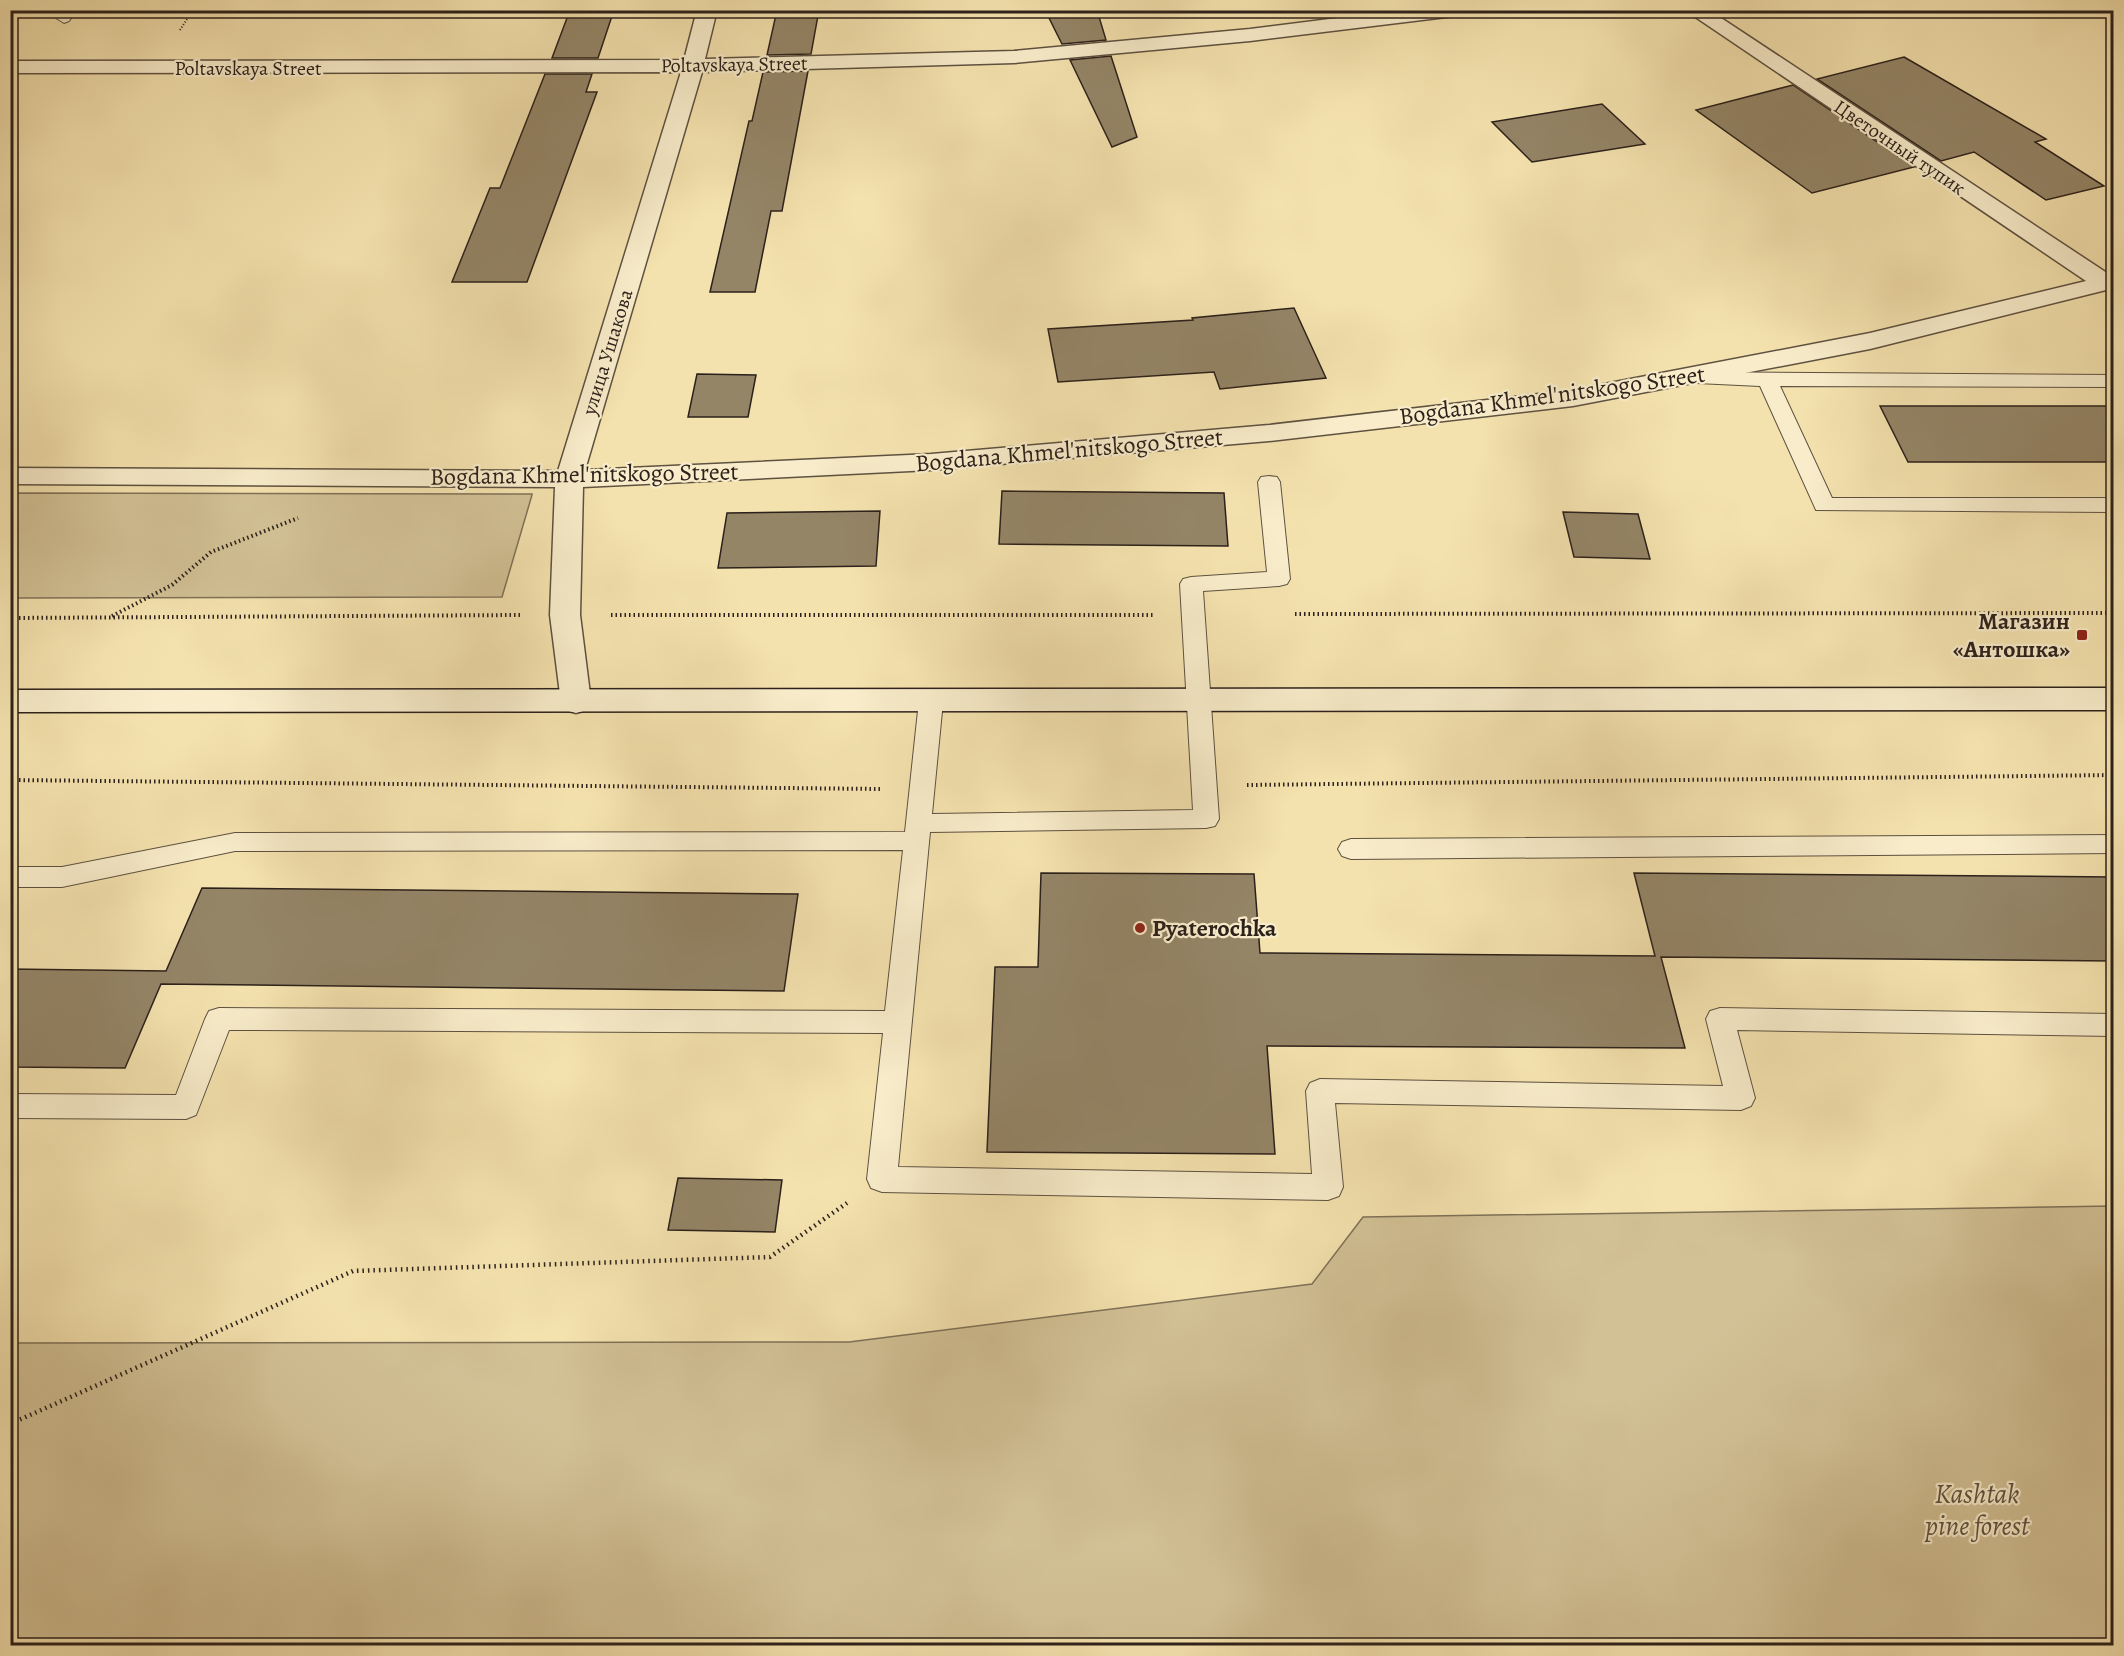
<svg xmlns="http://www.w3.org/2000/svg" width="2124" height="1656" viewBox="0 0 2124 1656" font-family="Alegreya,serif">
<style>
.green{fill:#d2c195;stroke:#7f7158;stroke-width:1.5}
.building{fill:#948567;stroke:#2c211b;stroke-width:1.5}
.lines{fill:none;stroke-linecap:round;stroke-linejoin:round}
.service-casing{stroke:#5e5140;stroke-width:2}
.minor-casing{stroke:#5e5140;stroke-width:3}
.secondary-casing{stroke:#2c211b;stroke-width:3}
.path-far2{stroke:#2c211b;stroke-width:2;stroke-dasharray:1 2;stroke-linecap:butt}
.path-far1{stroke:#2c211b;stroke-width:4;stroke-dasharray:1.5 3;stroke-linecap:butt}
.path{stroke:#2c211b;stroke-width:4.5;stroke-dasharray:1.5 4;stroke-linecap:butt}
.service{fill:#f8ecca;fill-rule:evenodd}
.minor{fill:#f8ecca;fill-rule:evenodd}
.secondary{fill:#f8ecca;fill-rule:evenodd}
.poi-dot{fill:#8f2418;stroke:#f8ecca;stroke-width:2}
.labels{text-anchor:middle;stroke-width:4.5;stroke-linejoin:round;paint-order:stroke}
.far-street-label{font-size:20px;fill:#2c211b;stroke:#f8ecca}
.street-label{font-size:24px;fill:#2c211b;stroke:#f8ecca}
.poi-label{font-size:24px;font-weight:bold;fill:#2c211b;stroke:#f8ecca;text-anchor:end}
.near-park-label{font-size:28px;font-style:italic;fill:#5e5140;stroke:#f8ecca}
</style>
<rect width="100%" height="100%" fill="#f4e2ae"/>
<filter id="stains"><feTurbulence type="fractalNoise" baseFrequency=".00333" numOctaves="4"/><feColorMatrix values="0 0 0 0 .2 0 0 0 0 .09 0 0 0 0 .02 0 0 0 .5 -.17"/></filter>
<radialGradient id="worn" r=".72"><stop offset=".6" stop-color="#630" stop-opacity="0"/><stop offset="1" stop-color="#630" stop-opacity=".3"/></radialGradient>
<path class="green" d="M11 493 532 494V495L502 597 11 598Z
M2113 1206V1645H11V1343L849 1342 1312 1284 1363 1217Z"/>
<path class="building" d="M570 10H614L598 58H552Z
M777 10H819L811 54 767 55Z
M1045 10H1097L1106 40 1062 44Z
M1111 56 1137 137 1112 147 1070 60Z
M1904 57 2046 139 2035 142 2104 186 2046 200 1974 152 1941 161 1817 79Z
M808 71 782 211H771L755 292H710L749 121H752L763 72Z
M545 74H592L586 92H597L527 282H452L490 188H500Z
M1793 85 1914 167 1812 193 1696 110Z
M1602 104 1645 144 1532 162 1492 122Z
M1294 308 1326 378 1220 389 1214 372 1058 382 1048 329 1193 320 1192 318Z
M697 374 756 375 748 417H688Z
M1880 406H2114V462H1908Z
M1002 491 1224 493 1228 546 999 544Z
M880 511 876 566 718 568 727 513Z
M1563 512 1638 514 1650 559 1574 557Z
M1041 873 1254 874 1260 953 1655 956 1634 873 2114 877V961L1661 957 1685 1048 1267 1046 1275 1154 987 1152 995 967H1038Z
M202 888 798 894 784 991 161 984 125 1068 10 1067V969L166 971Z
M678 1178 782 1180 775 1232 668 1230Z"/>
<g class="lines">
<defs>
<path id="service" d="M62 10H77L69 21 64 23 56 18Z
M1683 372 2114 375V387L1780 386 1832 498H2114V512L1816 510 1760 386 1676 382 1673 378 1676 374Z
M1269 476 1277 477 1280 482 1290 579 1287 584 1279 586 1203 591 1219 819 1215 826 1206 828 930 832 898 1167 1312 1174 1306 1091 1310 1083 1320 1079 1723 1086 1706 1019 1710 1011 1720 1008 2114 1014V1036L1737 1030 1755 1098 1751 1106 1741 1110 1335 1103 1343 1187 1339 1196 1328 1200 882 1192 871 1188 867 1179 883 1033 229 1030 196 1115 186 1119 10 1118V1094L176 1095 205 1019 209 1011 219 1008 885 1011 903 850 235 851 62 887H10V867H62L235 833 905 832 919 701 923 695 931 693 939 695 943 701 932 814 1193 810 1180 584 1183 579 1191 577 1267 572 1258 482 1261 477Z
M2114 835V853L1351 859 1342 856 1338 849 1342 842 1351 839Z"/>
<path id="minor" d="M697 10H717L705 59 1014 51 1250 29 1401 10H1465L1455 16 1250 41 1014 63 702 72 585 470 931 454 1269 425 1573 390 1870 333 2086 281 1685 10H1709L2110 275 2114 274V288L1870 349 1573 406 1269 441 931 470 583 487 580 615 591 702 587 710 576 713 565 710 561 702 550 615 555 487 10 484V468L558 471 681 72 10 73V61L684 60Z"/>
<path id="secondary" d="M2114 688V710L10 712V690Z"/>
</defs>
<use href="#service" class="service-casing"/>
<use href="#minor" class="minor-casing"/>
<use href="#secondary" class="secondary-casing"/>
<path class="path-far2" d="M180 30 193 10"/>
<path class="path-far1" d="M1295 614 2114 613
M611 615H1153
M112 616 172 585 211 552 298 518
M10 618 520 615
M10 780 880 789
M1247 785 2114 775"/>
<path class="path" d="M10 1424 353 1271 770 1257 847 1203"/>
<use href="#service" class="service"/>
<use href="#minor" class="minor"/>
<use href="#secondary" class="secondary"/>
</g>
<g class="poi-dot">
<rect x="2076" y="629" width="12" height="12" rx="3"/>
<circle cx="1140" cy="928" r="6"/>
</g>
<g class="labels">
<g class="far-street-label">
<text transform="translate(734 64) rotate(-1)" y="7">Poltavskaya Street</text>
<text x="248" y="75">Poltavskaya Street</text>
<text transform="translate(1900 147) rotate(34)" y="7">Цветочный тупик</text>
<text transform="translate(607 352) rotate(-73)" y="7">улица Ушакова</text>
</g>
<g class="street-label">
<text transform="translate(1552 395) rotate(-8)" y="8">Bogdana Khmel'nitskogo Street</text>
<text transform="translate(1069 450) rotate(-5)" y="8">Bogdana Khmel'nitskogo Street</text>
<text transform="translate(584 474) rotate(-1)" y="8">Bogdana Khmel'nitskogo Street</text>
</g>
<g class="poi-label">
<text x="2070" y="629">Магазин<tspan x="2070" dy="28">«Антошка»</tspan></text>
<text x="1152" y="936" text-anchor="start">Pyaterochka</text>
</g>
<g class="near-park-label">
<text x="1977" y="1503">Kashtak<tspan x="1977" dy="32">pine forest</tspan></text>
</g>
</g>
<rect width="2124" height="1656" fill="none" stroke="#f4e2ae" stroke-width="36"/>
<rect x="12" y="12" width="2100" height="1632" fill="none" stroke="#2c211b" stroke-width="3"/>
<rect x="18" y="18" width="2088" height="1620" fill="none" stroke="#2c211b" stroke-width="1.5"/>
<rect width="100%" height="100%" filter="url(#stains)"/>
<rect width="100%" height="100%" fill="url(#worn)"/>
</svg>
